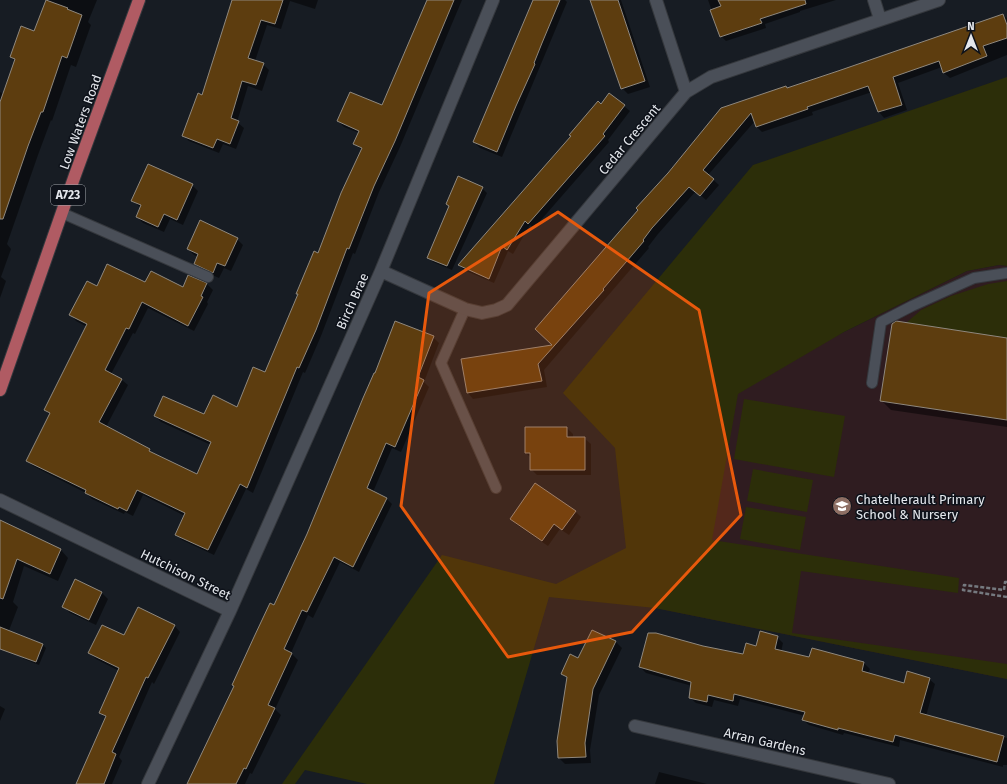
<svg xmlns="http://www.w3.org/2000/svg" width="1007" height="784" viewBox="0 0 1007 784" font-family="'Fira Sans',sans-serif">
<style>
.education{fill:#2f1c20}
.green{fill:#2c2e09}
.shadow{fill:#0007}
.building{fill:#5d3d0f;stroke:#8f887e}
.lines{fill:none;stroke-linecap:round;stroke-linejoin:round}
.lane-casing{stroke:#35383d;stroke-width:12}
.street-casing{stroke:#35383d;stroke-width:14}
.primary-casing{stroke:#35383d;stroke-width:14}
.path{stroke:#75797f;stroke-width:2.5;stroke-dasharray:4 2;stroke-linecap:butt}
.lane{stroke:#4a4f58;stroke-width:10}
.street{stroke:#4a4f58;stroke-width:12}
.primary{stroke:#b05b63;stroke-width:12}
.marked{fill:#e8590c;fill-opacity:0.2;stroke:#e8590c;stroke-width:3;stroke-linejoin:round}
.labels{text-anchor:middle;stroke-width:3;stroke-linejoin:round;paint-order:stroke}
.shield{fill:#0e121a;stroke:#a4a7ad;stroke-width:1}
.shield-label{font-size:12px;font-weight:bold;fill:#e4e7ec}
.street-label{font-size:13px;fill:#e4e7ec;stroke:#0e121a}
.poi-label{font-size:13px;fill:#e4e7ec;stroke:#0e121a;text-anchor:start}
</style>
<rect width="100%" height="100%" fill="#171c23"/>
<path class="education" d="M999 265 1007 266V679L655 608 699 404 967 271Z"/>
<path class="green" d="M1007 77V266L999 265 967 271 844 332 738 394 712 540 959 578 958 593 801 571 792 633 1007 664V679L655 608 549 597 494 784H367L305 770 295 784H282L442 555 556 584 626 548 615 448 563 393 753 165Z
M1007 281V338L906 323 921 310 951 296 988 284Z
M744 399 845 416 834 477 734 459Z
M753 469 813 480 807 512 747 501Z
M746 507 806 517 800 550 740 539Z"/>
<path class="shadow" d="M47 0H97L88 22 91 25 76 67 71 65 52 121 51 120 38 155 7 244 11 249 1 277 6 281 0 298V92L4 94 16 62 11 57 35 32Z
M233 0H318L315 9 290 1 281 29 267 25 255 61 263 64 269 70 262 91 248 86 237 122 244 128 236 149 223 144 219 153 189 141 183 136 203 96Z
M428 0H462L400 147 379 192 355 254 353 253 321 336 305 373 303 372 253 493 246 489 214 555 182 540 176 534 185 516 143 495 133 516 125 512 124 514 92 499 86 493 33 466 27 461 50 415 45 410 87 327 76 321 71 315 97 287 146 283 183 288 189 277 207 284 213 290 207 302 208 304 194 331 148 308 135 334 133 333 111 374 122 380 128 385 106 427 149 450 154 455 197 475 211 445 161 422 155 416H204L238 408 265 373 299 295 298 294 319 254 362 150 354 144 359 133 344 127 338 121 382 107Z
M535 0H565L567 2 502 157 480 148 474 142Z
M591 0H621L650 87 628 94 622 88Z
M708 0H836L800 11V12L765 24 766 28 726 41 721 36Z
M1003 15 1007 18V55L950 78 944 73 942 67 898 83 907 110 884 118 879 112 872 92 812 112 813 115 762 132 756 126 755 121 708 175 719 185 706 200 696 191 658 234 648 247 649 248 544 370 547 387 473 399 468 393 462 360 554 346 639 210 668 173 786 87 788 89Z
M609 94 630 111 608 140 609 142 534 228 530 225 513 254 508 251 494 283 464 270 459 265 601 105Z
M192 185 198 191 183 225 170 219 164 232 143 223 137 217 141 208 133 201Z
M482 188 487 193 452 270 433 262 428 257 450 207 447 204Z
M237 239 243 245 231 271 224 268 219 278 201 270 195 263 198 257 194 255 188 249Z
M433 337 439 343 424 382 429 387 401 452 392 448 373 492 386 498 392 504 359 572 340 562 313 618 308 615 291 653 298 660 275 709 281 715 252 774 250 773 245 784H188L274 606Z
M1007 339V427L891 410 881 400Z
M567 428 573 434V438H584L591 444V475H537L531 469V458L526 453Z
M575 511 581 517 569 535 560 529 548 546 517 525 511 519Z
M0 522 61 550 68 558 58 581 24 566 13 602 18 607 3 646 0 645Z
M76 581 102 593 108 599 96 625 70 613 64 607Z
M174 625 180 632 154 684 152 682 119 757 122 761 112 784H77L106 718 100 712 119 671 96 659 89 653 125 637Z
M592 631 616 642 622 648 599 695 590 750 591 763 565 764 559 758 558 741 568 679 562 673 578 659Z
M777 637 783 643 781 652 810 659 812 649 864 663 870 669 868 674 904 685 929 679 935 684 926 716 1007 738V765H1003V767L900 740 899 747 844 733 843 735 809 725 803 720 805 716 740 699 738 706 714 700 712 707 696 703 690 698 692 686 646 673 640 667 702 646 744 655 757 647Z
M27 639 43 645 46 648 39 665 24 659 21 656Z
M0 706 5 709 0 721Z
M659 772 707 784H655Z"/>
<path class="building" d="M46 0 68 8 67 9 82 15 67 58 62 56 43 112H41L28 146 3 219H0V102L15 59 10 57 21 26 34 31Z
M232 0H283L275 24 261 20 248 58 264 63 256 85 242 81 231 118 239 121 230 144 217 139 213 148 182 136 198 93 202 95Z
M427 0H454L395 141 374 186 349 249 347 248 316 330 299 368 297 367 247 488 240 484 208 550 175 535 185 513 137 490 127 511 119 507 118 509 85 493 86 490 26 461 50 413 44 410 87 324 69 315 87 281 97 286 107 264 145 282 151 271 183 287 188 275 207 283 201 296 203 297 188 326 142 302 129 329 126 328 105 370 122 379 99 422 150 449 149 451 197 474 211 442 154 416 163 396 204 414 213 395 237 407 253 367 265 372 298 294H296L314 251 318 253 341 193 362 148 353 144 359 131 337 121 345 103 350 92 382 105Z
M533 0H560L542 43 534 63 535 64 516 106 497 152 473 142Z
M590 0H618L645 81 621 89Z
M718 0H805L806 4 760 19 762 23 720 37 710 10 721 6Z
M1003 14 1007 25V38L983 46 987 56 943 73 939 61 893 77 902 105 878 112 868 86 807 107 808 109 756 127 751 113 703 170 714 179 700 196 689 187 652 228 643 240 644 241 603 289 604 290 538 364 542 381 467 393 461 359 552 345 535 329 638 210 636 208 668 173 721 108 786 86 787 88 838 71Z
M609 93 625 105 603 134 605 136 528 224 525 221 507 250 502 246 489 279 458 265 571 136 569 135 598 101 601 104Z
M148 164 193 184 177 220 164 214 158 227 136 217 141 205 131 201Z
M458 176 483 187 447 266 427 258 449 206 446 204Z
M200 220 238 238 225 266 217 263 213 273 194 264 198 254 187 249Z
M395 321 434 336 418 377 424 380 395 447 386 443 367 488 387 498 353 567 334 557 307 612 302 610 284 649 292 653 268 705 275 708 246 769 244 768 236 784H187L234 686 232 685 254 637 270 603 274 605 307 534 363 398 374 373H375Z
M896 321 1007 338V420L880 401 892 324Z
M525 427H567V437H585V470H530V453H525Z
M535 483 576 511 562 530 554 524 542 541 510 519Z
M0 520 61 549 50 574 17 559 3 599 0 598Z
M75 579 102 592 89 620 62 607Z
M138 607 175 625 148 678 146 677 112 752 116 754 104 784H76L106 716 99 713 119 668 88 653 102 625 124 635Z
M0 627 43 644 36 662 0 649Z
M592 630 616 641 593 689 585 743 586 757 558 758 557 741 567 677 561 674 570 654 578 658Z
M760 631 778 636 775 649 809 657 812 648 864 662 862 671 904 683 907 671 930 678 920 713 1004 736 997 762 895 735 893 742 838 728V730L802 720 805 712 734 694 733 701 708 695 707 702 689 698 691 682 639 667 648 633H656L703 646 743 654 746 643 756 646Z"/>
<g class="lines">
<defs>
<path id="lane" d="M62 213 208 277
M465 309 441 363 496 488
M872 383 881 322 912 306 974 278 1007 273"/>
<path id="street" d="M656 0 686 92
M874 0 880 19
M381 271 465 309 482 313 496 310 507 305 686 92 711 77 939 0
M0 500 230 611
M635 726 889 784
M148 784 230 611 381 271 493 0"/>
<path id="primary" d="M0 390 75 175 139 0"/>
</defs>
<use href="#lane" class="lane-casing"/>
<use href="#street" class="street-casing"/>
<use href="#primary" class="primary-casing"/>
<path class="path" d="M1007 582H1005L1004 590 964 585 963 590 1007 597"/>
<use href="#lane" class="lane"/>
<use href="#street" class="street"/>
<use href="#primary" class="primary"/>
</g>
<path class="marked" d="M558 212 699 310 741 515 632 632 508 657 401 506 429 293Z"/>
<defs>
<symbol id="school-disc" viewBox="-11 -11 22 22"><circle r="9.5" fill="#8d6e63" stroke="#0e121a"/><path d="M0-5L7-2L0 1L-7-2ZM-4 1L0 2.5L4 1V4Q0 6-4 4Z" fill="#fff"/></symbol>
</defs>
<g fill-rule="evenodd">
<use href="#school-disc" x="831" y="495" width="22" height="22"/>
</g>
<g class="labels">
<rect class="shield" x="51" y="185" width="34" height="20" rx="3"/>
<g class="shield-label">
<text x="68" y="199">A723</text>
</g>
<g class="street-label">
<text transform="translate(80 122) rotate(-70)" y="5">Low Waters Road</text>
<text transform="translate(629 139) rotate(-50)" y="5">Cedar Crescent</text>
<text transform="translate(352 301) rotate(-66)" y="5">Birch Brae</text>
<text transform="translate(186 574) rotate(26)" y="5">Hutchison Street</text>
<text transform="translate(765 741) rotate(13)" y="5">Arran Gardens</text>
</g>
<g class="poi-label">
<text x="856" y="504">Chatelherault Primary<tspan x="856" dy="15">School &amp; Nursery</tspan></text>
</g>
</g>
<g transform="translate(971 36)" stroke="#0e121a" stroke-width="3" paint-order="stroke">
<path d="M0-3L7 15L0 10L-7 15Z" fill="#e4e7ec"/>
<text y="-6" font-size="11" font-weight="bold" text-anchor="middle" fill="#e4e7ec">N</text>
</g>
</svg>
